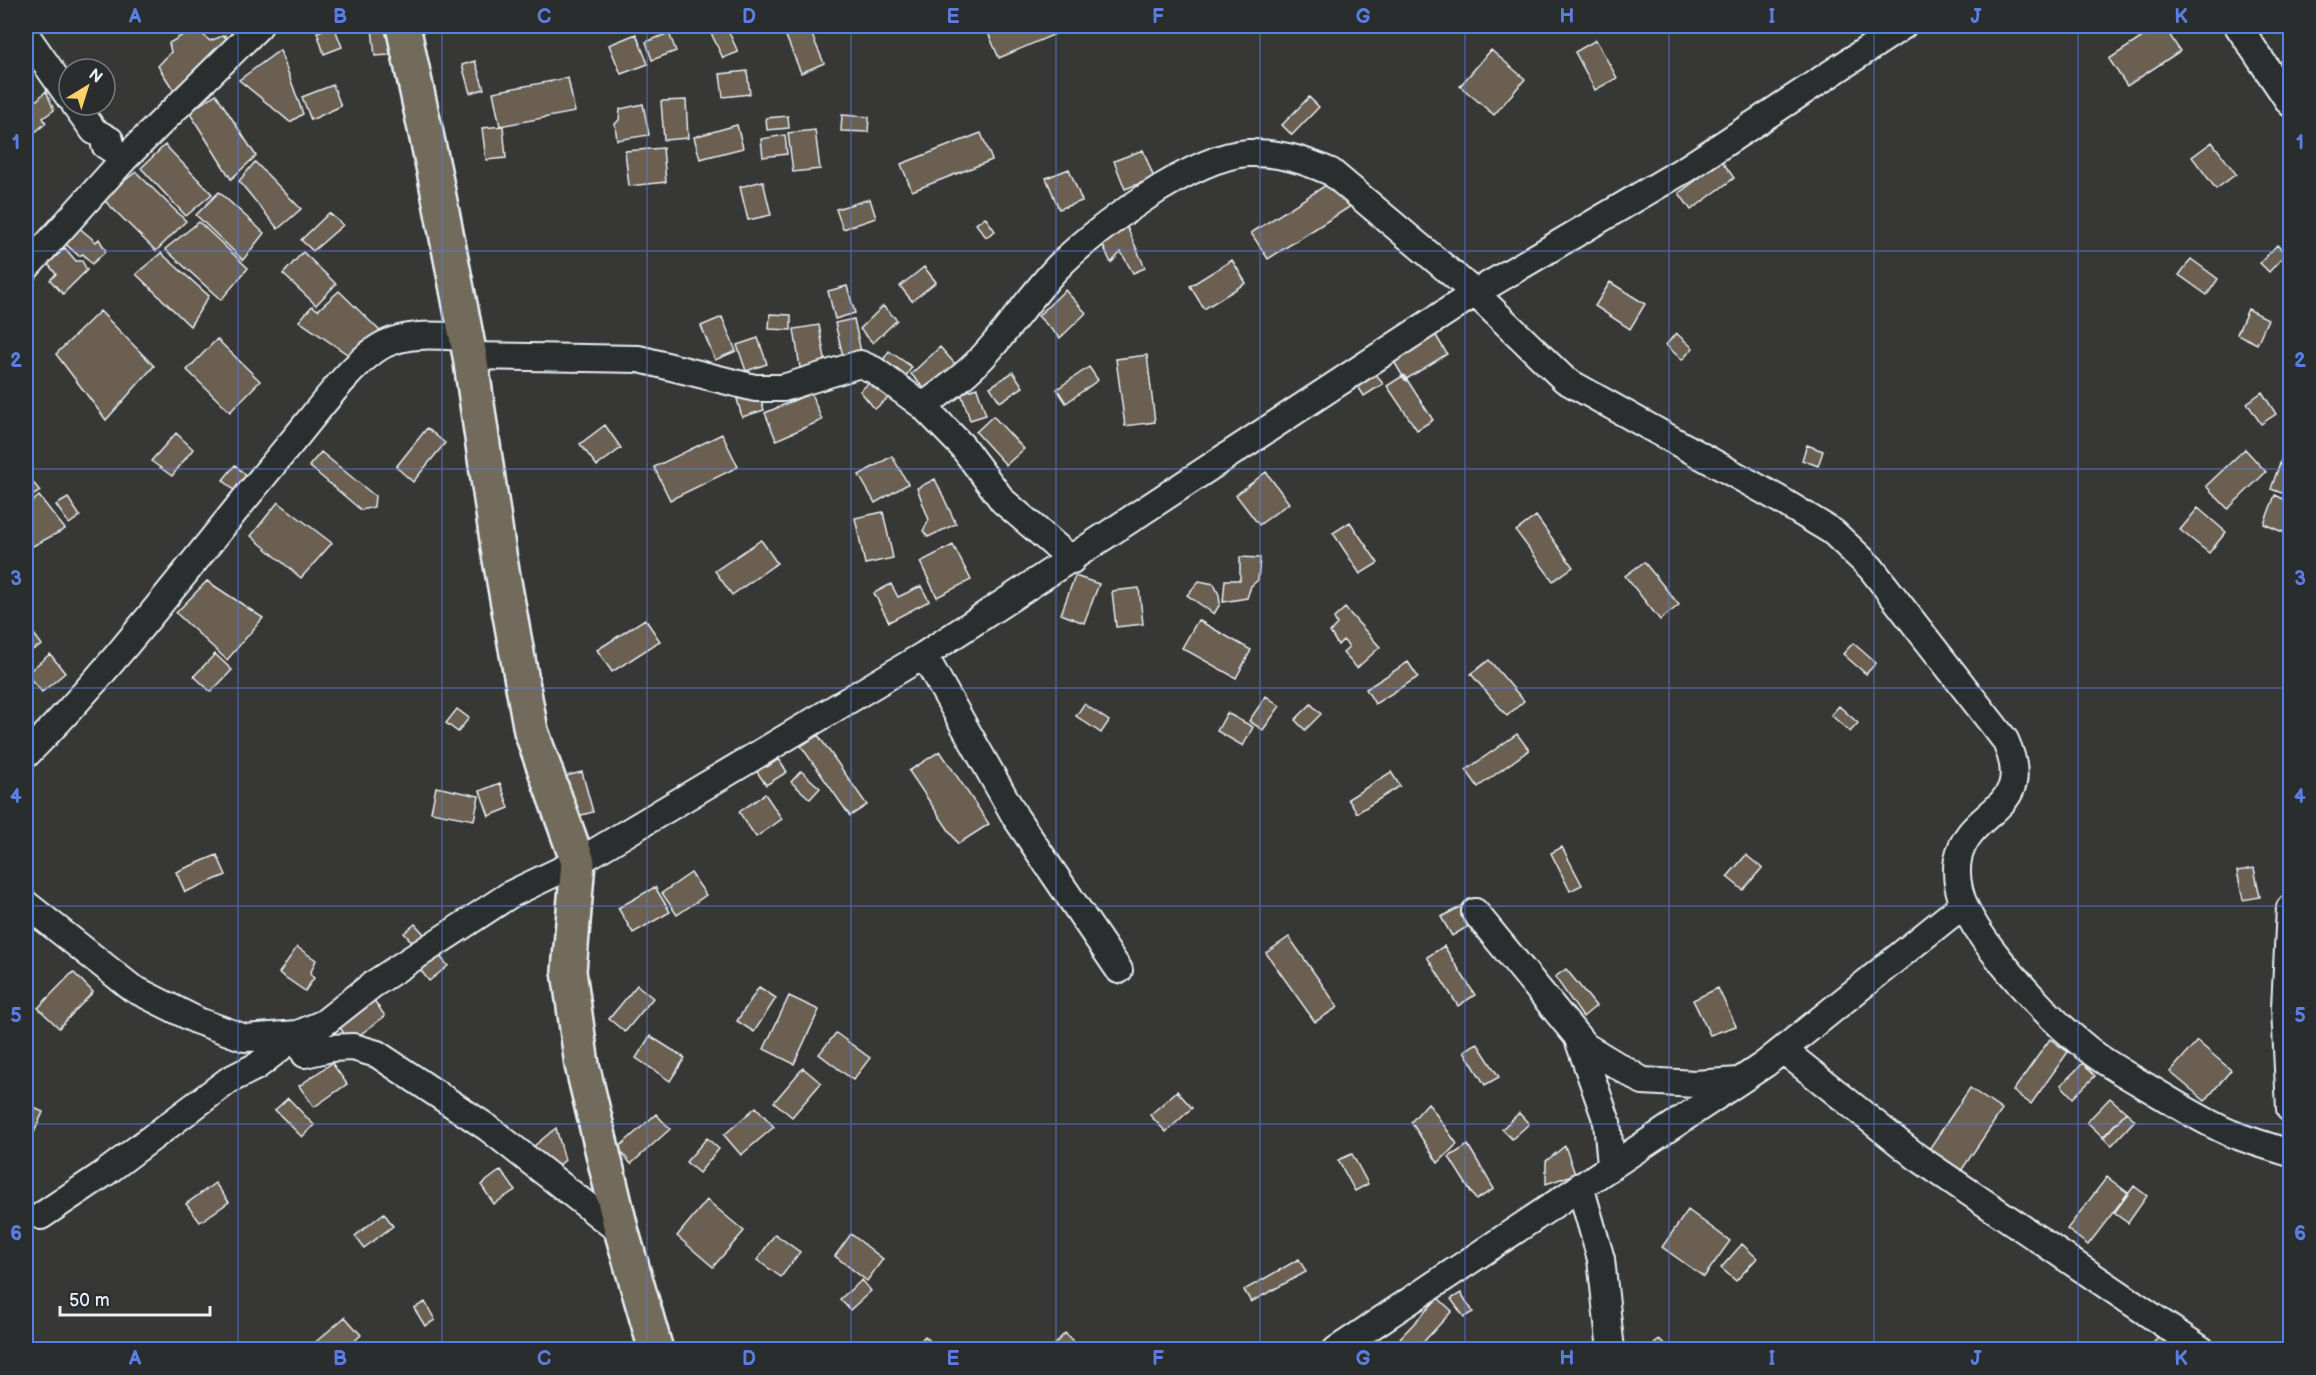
<svg xmlns="http://www.w3.org/2000/svg" width="2316" height="1375" viewBox="0 0 2316 1375" font-family="'Balsamiq Sans',sans-serif">
<style>
.building{fill:#6a5e51;stroke:#e8f1f8;stroke-width:1.5}
.lines{fill:none;stroke-linecap:round;stroke-linejoin:round}
.minor-casing{stroke:#e8f1f8;stroke-width:30}
.major-casing{stroke:#e8f1f8;stroke-width:38}
.minor{stroke:#2a2d2e;stroke-width:26}
.major{stroke:#726b5a;stroke-width:33}
.grid{fill:none;stroke:#5a7fe2;stroke-width:1.5;stroke-opacity:0.55}
.neatline{fill:none;stroke:#5a7fe2;stroke-width:2}
.grid-label{font-size:20px;text-anchor:middle;font-weight:bold;fill:#5a7fe2}
</style>
<rect width="100%" height="100%" fill="#373735"/>
<filter id="ink" filterUnits="userSpaceOnUse"><feTurbulence type="fractalNoise" baseFrequency=".0167" numOctaves="2"/><feDisplacementMap in="SourceGraphic" scale="12" xChannelSelector="R" yChannelSelector="G"/><feConvolveMatrix kernelMatrix="1 2 1 2 8 2 1 2 1" color-interpolation-filters="sRGB"/></filter>
<g filter="url(#ink)">
<path class="building" d="M334 26 342 47 324 54 317 32Z
M723 26H726L738 52 723 58 710 31Z
M792 26H808L824 63 801 73 783 29Z
M985 26H1065L1067 29 999 58Z
M2159 26H2164L2180 51 2127 86 2109 59Z
M387 27 390 55 375 56 372 28Z
M195 28 210 41 225 35 228 50 178 97 158 66 171 52 169 43Z
M669 33 676 51 652 60 646 42Z
M636 34 648 64 621 74 609 45Z
M1596 40 1617 78 1595 90 1575 52Z
M280 50 303 114 290 122 239 80Z
M1491 50 1525 79 1494 115 1460 86Z
M475 61 484 89 470 93 462 65Z
M747 71 750 94 723 97 720 74Z
M568 78 575 112 500 126 493 92Z
M333 85 341 106 311 120 302 97Z
M46 91 54 110 43 118 46 123 34 133 26 127V111Z
M216 94 256 156 231 179 189 112Z
M1309 97 1319 107 1292 135 1282 125Z
M686 100 688 138 664 140 661 101Z
M643 104 649 135 617 140 615 124 619 120 620 109Z
M842 115 869 117 868 132 841 131Z
M788 116 789 128 767 130 766 118Z
M737 125 743 148 700 159 694 137Z
M503 126 506 158 486 160 482 128Z
M815 130 820 169 793 172 788 133Z
M981 133 992 160 912 191 901 164Z
M785 135 787 154 763 157 761 139Z
M2212 142 2236 174 2216 189 2192 157Z
M165 145 212 194 186 216 141 168Z
M663 148 666 182 629 186 625 151Z
M1143 150 1154 178 1125 189 1114 161Z
M1722 161 1734 178 1691 210 1679 193Z
M255 162 301 209 278 229 239 181Z
M1069 169 1082 201 1059 209 1046 178Z
M136 172 186 221 156 251 102 198Z
M1337 178 1354 204 1268 259 1251 233Z
M763 181 771 215 748 220 740 187Z
M219 192 264 233 243 260 196 215Z
M870 199 876 218 843 229 836 209Z
M329 213 343 225 313 251 301 240Z
M985 217 995 231 986 237 976 224Z
M199 222 248 268 221 300 165 249Z
M77 226 96 242 99 239 106 251 92 264 83 254 79 256 60 239Z
M1127 227 1145 268 1133 273 1121 252 1111 263 1100 239Z
M2277 245 2286 254 2269 272 2260 263Z
M65 248 76 261H82L87 270 63 294 50 280 56 274 48 264Z
M303 252 336 284 316 305 283 274Z
M161 253 209 296 190 326 136 274Z
M2191 259 2218 279 2207 295 2179 275Z
M1232 260 1246 283 1204 309 1190 286Z
M924 267 936 282 912 301 900 286Z
M1610 282 1645 304 1630 329 1595 306Z
M847 286 855 313 835 319 828 291Z
M1065 290 1086 313 1060 338 1038 316Z
M339 291 381 332 356 360 299 321 312 306 318 310Z
M883 306 897 320 873 343 860 329Z
M2248 309 2268 319 2257 344 2237 334Z
M100 311 154 366 106 420 56 354Z
M770 314 791 315V330L769 329Z
M722 317 736 351 715 360 701 326Z
M854 319 861 352 843 356 835 323Z
M819 325 827 370 801 374 794 329Z
M1676 333 1693 348 1682 360 1666 345Z
M1435 334 1447 354 1405 380 1393 360Z
M758 338 767 364 746 371 737 345Z
M217 339 260 381 230 412 187 370Z
M940 347 956 365 928 392 911 374Z
M889 351 912 367 902 382 879 366Z
M1147 355 1155 422 1125 426 1116 359Z
M1089 367 1098 380 1066 403 1057 389Z
M1013 372 1023 387 1000 402 990 387Z
M879 374 895 392 875 409 860 391Z
M1376 374 1383 384 1364 396 1357 385Z
M1404 375 1433 420 1417 430 1387 386Z
M977 388 986 415 970 420 961 393Z
M2262 392 2276 414 2261 424 2247 403Z
M759 393 764 410 742 417 737 399Z
M811 393 822 420 776 440 765 413Z
M993 416 1024 449 1006 465 976 432Z
M605 425 621 448 597 466 580 444Z
M427 428 445 443 413 482 396 467Z
M176 433 193 449 172 476 151 461Z
M722 434 738 467 670 500 654 467Z
M1807 445 1823 451 1818 466 1802 460Z
M2286 445 2290 446V496L2271 489Z
M2245 449 2266 472 2228 509 2206 486Z
M321 452 375 496 374 507 361 510 309 466Z
M892 456 908 484 875 503 859 475Z
M235 465 256 485 241 497 223 480Z
M1266 472 1289 503 1259 525 1236 495Z
M26 474 40 491 26 500Z
M935 479 956 524 928 537 923 531 929 520 917 488Z
M2275 495 2290 502V535L2264 524Z
M39 496 65 529 31 547 26 540V507Z
M68 498 80 516 69 524 56 505Z
M278 502 332 543 301 578 251 536Z
M2198 508 2226 532 2209 553 2180 530Z
M883 512 893 558 865 564 855 518Z
M1536 516 1573 567 1553 581 1516 531Z
M1350 522 1378 563 1360 574 1333 533Z
M761 540 777 563 732 595 715 571Z
M953 545 971 580 937 597 920 562Z
M1240 557 1260 558 1258 580 1251 586 1247 598 1223 602 1225 580H1240Z
M1644 562 1679 605 1660 620 1625 576Z
M1075 576 1099 584 1084 623 1061 614Z
M207 581 263 618 227 660 176 613Z
M1199 581 1214 584 1219 595 1220 604 1214 614 1187 595Z
M891 584 898 597 921 586 929 601 889 622 874 593Z
M1139 588 1143 624 1116 627 1112 591Z
M1345 608 1380 647 1357 668 1343 653 1349 646 1343 640 1338 645 1330 632 1337 624 1334 618Z
M645 619 660 641 612 672 597 650Z
M1198 620 1251 650 1236 678 1182 648Z
M26 623 42 645 26 653Z
M1853 643 1876 663 1866 674 1843 654Z
M50 654 65 673 42 692 26 674Z
M215 654 232 670 211 692 194 676Z
M1489 660 1524 701 1507 716 1471 674Z
M1408 662 1418 677 1375 704 1366 689Z
M1266 696 1280 706 1263 730 1249 721Z
M1084 704 1109 721 1101 733 1076 716Z
M1311 704 1321 714 1305 730 1295 720Z
M1839 706 1858 723 1850 732 1831 715Z
M457 709 469 718 458 732 446 723Z
M1227 713 1253 727 1243 746 1217 731Z
M1517 734 1529 750 1478 787 1466 770Z
M818 735 867 805 850 816 801 746Z
M940 751 989 824 958 844 909 771Z
M779 759 787 772 766 785 755 769 764 764 767 767Z
M801 771 820 788 810 799 791 782Z
M582 772 593 812 574 817 562 777Z
M1391 772 1400 786 1357 813 1348 799Z
M500 783 509 808 489 816 480 791Z
M436 787 479 796 474 820 431 812Z
M765 794 782 819 756 837 739 812Z
M1562 847 1582 885 1570 891 1551 853Z
M217 855 226 875 185 892 176 872Z
M1746 855 1762 868 1743 890 1727 877Z
M2254 868 2260 897 2243 900 2237 871Z
M691 873 706 895 677 915 662 893Z
M655 887 670 912 633 933 618 908Z
M1462 906 1472 924 1452 936 1441 917Z
M415 924 424 934 413 943 404 933Z
M1289 937 1338 1007 1315 1022 1266 953Z
M1444 946 1475 995 1458 1006 1427 957Z
M297 947 316 960 310 974 314 978 305 991 279 973Z
M438 954 448 966 429 981 419 968Z
M1566 969 1596 1006 1583 1017 1555 977Z
M73 972 93 992 59 1028 38 1008Z
M637 985 653 998 625 1032 609 1019Z
M759 987 776 998 754 1032 737 1021Z
M1718 988 1736 1026 1710 1035 1693 1000Z
M371 996 385 1016 350 1042 336 1022Z
M789 996 819 1010 794 1064 764 1049Z
M836 1033 870 1058 853 1080 819 1054Z
M650 1036 685 1058 670 1081 636 1058Z
M2050 1039 2068 1052 2031 1104 2013 1091Z
M2197 1041 2231 1070 2205 1101 2170 1072Z
M1477 1043 1499 1077 1485 1085 1464 1051Z
M332 1063 347 1084 314 1107 299 1086Z
M2083 1063 2095 1076 2073 1098 2061 1085Z
M803 1068 821 1083 792 1117 774 1102Z
M1970 1088 2002 1110 1961 1171 1929 1149Z
M1177 1091 1192 1108 1166 1132 1150 1115Z
M288 1098 314 1125 302 1137 275 1110Z
M2110 1098 2126 1112 2103 1137 2087 1122Z
M1428 1103 1457 1144 1438 1163 1411 1122Z
M26 1104 43 1112 32 1137 26 1135Z
M756 1107 774 1127 741 1155 724 1135Z
M2126 1112 2135 1120 2112 1145 2103 1138Z
M1519 1113 1529 1124 1512 1139 1502 1129Z
M656 1114 670 1129 631 1164 618 1148Z
M556 1128 565 1160 549 1174 529 1150Z
M707 1138 719 1149 699 1173 686 1162Z
M1468 1145 1494 1189 1476 1200 1449 1157Z
M1565 1146 1575 1174 1546 1184V1161Z
M1352 1154 1368 1184 1355 1191 1338 1160Z
M501 1170 515 1190 494 1204 481 1185Z
M2107 1177 2128 1193 2088 1245 2067 1229Z
M215 1183 229 1202 200 1222 186 1204Z
M2134 1186 2147 1196 2128 1223 2114 1213Z
M707 1200 744 1231 713 1267 677 1236Z
M1688 1210 1730 1241 1704 1277 1662 1247Z
M384 1213 393 1226 364 1248 355 1236Z
M775 1234 800 1252 781 1277 757 1260Z
M851 1234 883 1259 867 1281 835 1256Z
M1742 1244 1757 1258 1736 1281 1721 1268Z
M1299 1259 1306 1272 1251 1302 1244 1290Z
M862 1280 871 1291 850 1310 840 1299Z
M1461 1293 1473 1312 1464 1317 1451 1299Z
M1438 1298 1452 1311 1416 1350H1412L1400 1338Z
M425 1302 435 1320 425 1326 414 1308Z
M345 1317 361 1335 345 1350H316L312 1345Z
M2162 1331 2181 1344 2177 1350H2159L2152 1345Z
M1065 1333 1078 1346 1074 1350H1049Z
M925 1336 939 1350H912Z
M1659 1339 1671 1350H1649Z"/>
<g class="lines">
<defs>
<path id="minor" d="M2238 26 2290 103
M26 35 69 97
M75 105 94 131 110 140 105 145 125 158
M26 268 125 158 259 26
M470 356 639 359 755 388H783L860 364 874 370 923 406 962 446 1003 501 1072 560
M923 406C947 389 970 372 989 350 1012 324 1032 295 1056 269 1093 230 1193 156 1248 153 1278 152 1304 160 1331 172L1475 293 1565 380 1777 498 1833 532 1871 568 2005 740C2038 812 1969 806 1958 859 1952 893 1972 924 1992 950 2020 986 2053 1022 2089 1050 2110 1067 2136 1080 2159 1094 2182 1108 2205 1122 2230 1133 2250 1141 2270 1147 2290 1153
M924 655 1016 818 1119 970
M26 755C123 658 203 547 291 443 315 415 354 359 385 344 409 332 440 336 466 337
M26 904 132 988 198 1021 245 1038 298 1034 305 1054 331 1048 353 1047 377 1054 488 1128 622 1233
M2290 908 2285 1008 2290 1109
M1475 912 1585 1046 1643 1081 1695 1084 1739 1081
M1577 1036 1607 1122 1611 1165
M1783 1050 1917 1157 2202 1350
M1580 1186 1601 1259 1611 1350
M41 1216 105 1173 229 1080 257 1066 298 1034 324 1023 372 985 511 894 578 862 924 655 1475 293 1687 168 1903 26
M1336 1350 1765 1064 1964 904"/>
<path id="major" d="M403 26 434 171 470 356 499 554 531 731 578 862 569 971 582 1065 622 1233 656 1350"/>
</defs>
<use href="#minor" class="minor-casing"/>
<use href="#major" class="major-casing"/>
<use href="#minor" class="minor"/>
<use href="#major" class="major"/>
</g>
</g>
<path class="grid" d="M238 26V1350M442 26V1350M647 26V1350M851 26V1350M1056 26V1350M1260 26V1350M1465 26V1350M1669 26V1350M1874 26V1350M2078 26V1350M26 251H2290M26 469H2290M26 688H2290M26 906H2290M26 1124H2290"/>
<rect width="2316" height="1375" fill="none" stroke="#2a2d2e" stroke-width="66"/>
<g transform="translate(87 87) rotate(38)"><circle r="28" fill="#2a2d2e" stroke="#767b7f" stroke-width="1.5"/>
<path d="M0-4.5L10 22L0 15L-10 22Z" fill="#ffd166"/>
<text y="-9" font-size="16" font-weight="bold" text-anchor="middle" fill="#e8f1f8">N</text>
</g>
<path d="M60 1306v9h150v-9" fill="none" stroke="#e8f1f8" stroke-width="3"/>
<text x="69" y="1306" font-size="18" fill="#e8f1f8" stroke="#2a2d2e" stroke-width="4.5" paint-order="stroke">50 m</text>
<rect x="33" y="33" width="2250" height="1309" class="neatline"/>
<g class="grid-label">
<text x="135" y="23">A</text>
<text x="340" y="23">B</text>
<text x="544" y="23">C</text>
<text x="749" y="23">D</text>
<text x="953" y="23">E</text>
<text x="1158" y="23">F</text>
<text x="1363" y="23">G</text>
<text x="1567" y="23">H</text>
<text x="1772" y="23">I</text>
<text x="1976" y="23">J</text>
<text x="2181" y="23">K</text>
<text x="16" y="149">1</text>
<text x="2300" y="149">1</text>
<text x="16" y="367">2</text>
<text x="2300" y="367">2</text>
<text x="16" y="585">3</text>
<text x="2300" y="585">3</text>
<text x="16" y="803">4</text>
<text x="2300" y="803">4</text>
<text x="16" y="1022">5</text>
<text x="2300" y="1022">5</text>
<text x="16" y="1240">6</text>
<text x="2300" y="1240">6</text>
<text x="135" y="1365">A</text>
<text x="340" y="1365">B</text>
<text x="544" y="1365">C</text>
<text x="749" y="1365">D</text>
<text x="953" y="1365">E</text>
<text x="1158" y="1365">F</text>
<text x="1363" y="1365">G</text>
<text x="1567" y="1365">H</text>
<text x="1772" y="1365">I</text>
<text x="1976" y="1365">J</text>
<text x="2181" y="1365">K</text>
</g>
</svg>
